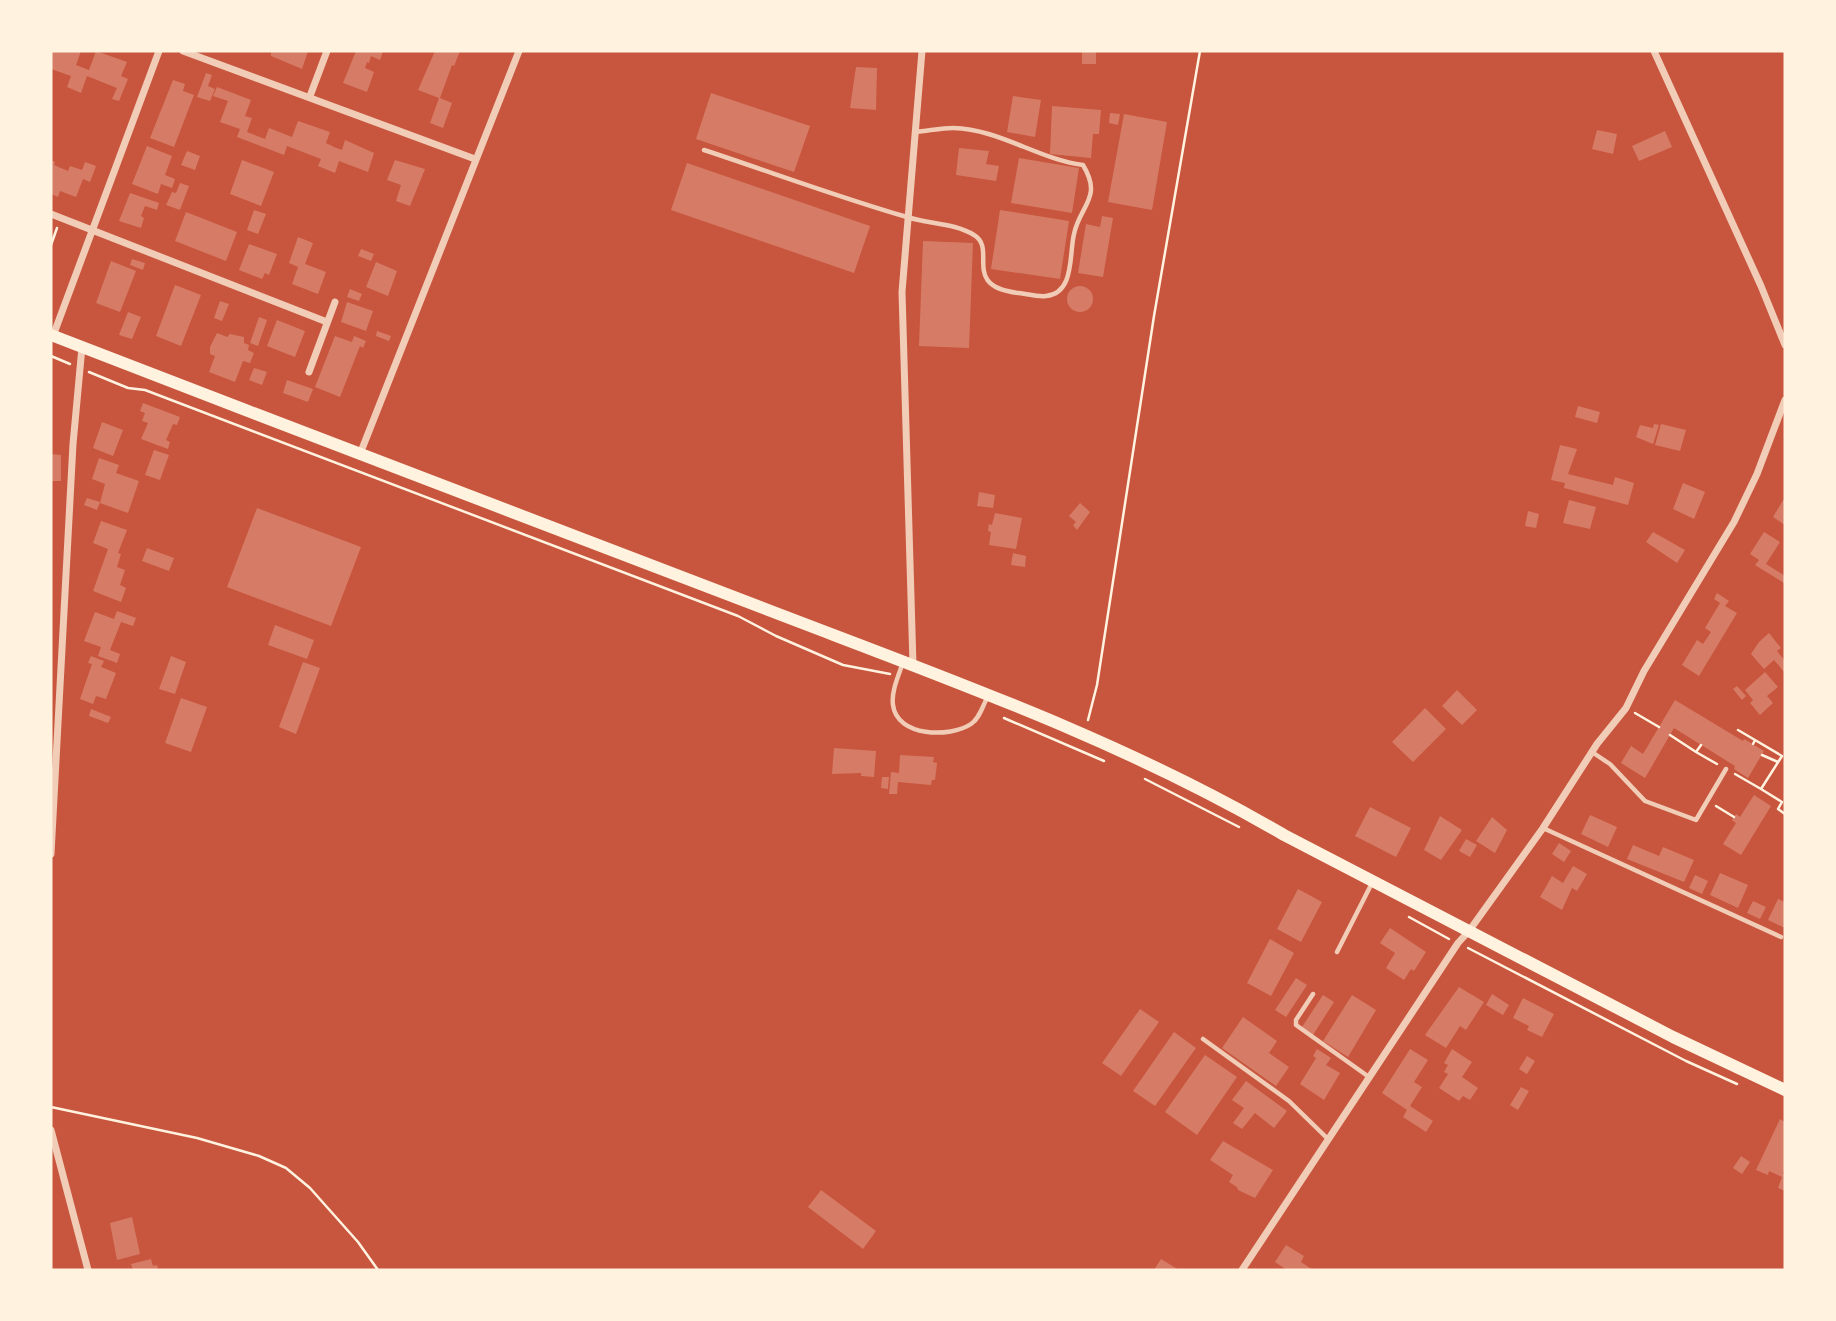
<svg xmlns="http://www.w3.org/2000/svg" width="1836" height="1321" viewBox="0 0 1836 1321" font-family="Lato,sans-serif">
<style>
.building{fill:#d67c66}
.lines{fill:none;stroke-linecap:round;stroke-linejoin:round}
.path{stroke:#fff3e0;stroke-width:2.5}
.service{stroke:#f1ccb7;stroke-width:4.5}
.minor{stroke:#f1ccb7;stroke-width:7}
.secondary{stroke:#fff3e0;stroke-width:12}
</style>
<rect width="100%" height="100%" fill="#c8553d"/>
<path class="building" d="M51 51H81L76 65 89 70 96 51 127 62 121 76 128 79 119 101 112 99 117 88 87 76 81 93 67 87 71 76 51 69Z
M271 51H308L302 69 271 56Z
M356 51H383L380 60 371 56 369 63 367 62 365 68 374 72 367 92 343 83Z
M435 51H460L454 66 452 65 440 98 452 103 443 128 430 123 439 98 418 90Z
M1082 51H1096V64H1082Z
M856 67 877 68 876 110 850 108Z
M206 73 212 75 208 86 215 89 210 101 197 97Z
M173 80 185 84 183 91 194 95 174 147 150 138Z
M217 87 251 100 245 116 252 118 247 132 265 139 269 128 292 137 298 121 330 132 326 143 334 147 342 150 345 140 374 153 368 172 339 161 335 173 318 166 321 159 287 146 284 155 237 137 240 129 220 122 228 101 213 96Z
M711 93 810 126 794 172 696 139Z
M1013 96 1041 100 1035 137 1007 132Z
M1052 106 1101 110 1099 134H1093L1091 158 1050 154Z
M1110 113 1120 114 1118 125 1109 123Z
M1124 114 1167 122 1152 210 1108 202Z
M1597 130 1617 134 1613 154 1592 149Z
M1665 131 1672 147 1639 161 1632 146Z
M147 146 172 156 165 175 175 179 172 188 161 184 158 194 132 184Z
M959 148 989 151 986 164 999 166 996 181 956 175Z
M187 151 200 156 195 170 181 165Z
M1019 158 1079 168 1072 213 1011 203Z
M51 160 55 162 54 165 68 171 70 166 82 170 85 162 96 166 90 182 83 179 76 197 60 191 58 197 51 194Z
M242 160 274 172 261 206 230 194Z
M395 160 425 169 410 206 396 201 401 185 387 180Z
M687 163 870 226 854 273 671 210Z
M180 183 189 186 180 210 166 205 172 192 176 193Z
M130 193 159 203 157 210 145 206 141 216 144 218 141 228 119 221Z
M254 210 266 214 258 234 247 230Z
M1000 210 1069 221 1060 279 991 269Z
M186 212 237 232 226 261 175 241Z
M1102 216 1113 218 1103 277 1078 273 1086 224 1100 227Z
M298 237 313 243 305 264 326 272 318 294 292 284 298 267 289 263Z
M923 241 973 243 969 348 919 346Z
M249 244 277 254 269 275 265 273 262 279 239 270Z
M361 249 374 254 371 261 358 256Z
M132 259 145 263 143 270 130 265Z
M111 261 136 271 120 312 96 303Z
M376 262 397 271 388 296 366 287Z
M175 285 201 295 181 346 156 336Z
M1067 299a13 13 0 1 1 26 0a13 13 0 1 1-26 0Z
M350 289 362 294 359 301 347 297Z
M220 301 229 304 222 321 214 318Z
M347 302 373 311 366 331 341 322Z
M128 312 141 317 132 339 119 335Z
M259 317 267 320 258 346 250 343Z
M277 320 305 331 295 357 267 346Z
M377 331 391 336 389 341 376 336Z
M217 333 227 337 230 334 244 337V343L249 345 248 350 254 353 250 363 243 361 235 382 209 372 215 356 210 354V347Z
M335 336 352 342 354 336 366 341 363 348 360 346 340 397 315 387Z
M254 368 267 372 262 385 249 380Z
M287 380 313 389 308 402 283 393Z
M143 403 180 417 177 425 173 424 170 431 166 440 170 442 168 449 141 439 148 423 142 421 145 413 140 411Z
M1578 406 1600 412 1597 423 1575 417Z
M102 422 123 430 113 456 93 448Z
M1654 424 1659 425 1653 444 1636 437 1640 425 1653 428Z
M1661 424 1686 430 1680 451 1655 445Z
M1560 445 1577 449 1568 474 1613 485 1615 477 1634 483 1628 505 1564 488 1565 483 1551 480Z
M154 450 169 455 160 480 145 475Z
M51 454 61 455V481H51Z
M99 458 119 465 116 473 139 481 128 513 100 503 105 484 92 479Z
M1683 483 1705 492 1694 519 1673 509Z
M979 492 995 495 993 508 977 506Z
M1785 497V525L1773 517Z
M87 498 100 502 97 510 84 505Z
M1569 500 1596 507 1590 529 1563 523Z
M1080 503 1090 512 1077 530 1073 525 1076 522 1069 516Z
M257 508 361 547 331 626 227 587Z
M1528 511 1539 514 1536 528 1525 526Z
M995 513 1022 518 1016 549 989 545 991 532 988 531 989 524 992 525Z
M101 521 127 530 118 553 121 554 117 567 125 570 120 585 126 588 121 602 93 591 108 549 93 543Z
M1653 532 1685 550 1677 563 1646 542Z
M1764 532 1780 542 1766 564 1785 576 1784 583 1755 565 1759 560 1750 554Z
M147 548 174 558 169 571 142 561Z
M1013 553 1026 556 1025 567 1011 565Z
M1717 593 1729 601 1725 606 1737 613 1699 676 1682 665 1697 640 1703 644 1711 632 1705 628 1720 603 1714 599Z
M117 611 136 618 133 626 121 622 110 650 120 654 117 663 98 656 101 647 84 641 95 612 114 619Z
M275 625 314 640 307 659 268 645Z
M1769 633 1781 648 1777 651 1785 661V673L1774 660 1764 669 1751 654 1759 642Z
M91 656 104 661 101 667 116 673 106 699 96 696 93 704 80 699 92 664 88 663Z
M171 656 186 662 175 694 159 689Z
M303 662 320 668 296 734 279 727Z
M1765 672 1778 687 1767 696 1773 703 1760 715 1750 703 1753 700 1745 690Z
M1737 686 1746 696 1742 700 1733 689Z
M1457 690 1477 710 1462 725 1442 706Z
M181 698 207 707 191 752 165 743Z
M1675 700 1743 741 1744 739 1764 751 1748 778 1734 769 1735 766 1674 728 1645 778 1621 763 1631 746 1643 754Z
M1425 708 1446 729 1413 762 1392 742Z
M91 709 111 717 108 723 89 716Z
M834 748 876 751 874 777 861 776V773L832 774Z
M900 755 934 757 933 762 937 763 935 780H932L931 785 898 782 897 794H889L891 772 899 773Z
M882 777H889L888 789 881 788Z
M1754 795 1771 806 1741 855 1723 844 1736 823 1732 820 1736 814 1740 817Z
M1370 807 1411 828 1396 857 1355 836Z
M1590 815 1617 827 1608 847 1581 834Z
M1440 816 1462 830 1441 860 1424 850Z
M1492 817 1507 830 1495 853 1476 841Z
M1466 839 1477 845 1470 857 1459 851Z
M1559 843 1571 851 1564 862 1552 854Z
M1633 845 1659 856 1663 847 1694 860 1684 882 1627 859Z
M1573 866 1587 874 1577 891 1572 888 1562 910 1540 897 1552 876 1563 883Z
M1720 873 1748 885 1738 908 1710 895Z
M1695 875 1708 881 1702 894 1689 888Z
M1298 889 1322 902 1301 942 1277 929Z
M1778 899 1785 902V928L1768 920Z
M1753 901 1766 907 1760 919 1747 913Z
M1390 928 1426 952 1414 971 1411 969 1404 980 1386 968 1395 953 1380 943Z
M1270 939 1294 953 1271 996 1247 983Z
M1296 978 1307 985 1286 1017 1275 1010Z
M1459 987 1484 1002 1466 1030 1460 1026 1446 1048 1425 1035Z
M1492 994 1509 1005 1503 1015 1486 1005Z
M1323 995 1334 1002 1313 1035 1302 1027Z
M1352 995 1376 1010 1348 1057 1323 1041Z
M1523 998 1554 1014 1542 1037 1527 1030 1529 1026 1513 1018Z
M1140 1009 1159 1022 1121 1076 1102 1063Z
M1243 1017 1277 1041 1269 1053 1289 1067 1276 1086 1222 1048Z
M1174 1032 1196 1048 1155 1106 1133 1091Z
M1317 1049 1331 1058 1326 1065 1340 1073 1324 1100 1300 1084 1316 1058 1313 1056Z
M1410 1049 1428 1060 1414 1082 1422 1087 1410 1106 1433 1121 1426 1132 1403 1117 1407 1110 1382 1093Z
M1452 1049 1472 1062 1462 1077 1478 1088 1470 1100 1463 1096 1459 1101 1439 1088 1448 1074 1444 1072 1448 1065 1444 1063Z
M1205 1055 1237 1077 1197 1135 1165 1112Z
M1527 1056 1535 1061 1527 1074 1519 1069Z
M1246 1081 1287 1111 1274 1128 1255 1113 1242 1129 1233 1123 1244 1108 1232 1100Z
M1521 1087 1529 1091 1518 1110 1510 1105Z
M1780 1119 1785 1122V1168L1783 1173 1785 1174V1191L1778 1188 1782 1177 1769 1171 1768 1175 1756 1170Z
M1223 1141 1273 1170 1255 1198 1238 1190 1237 1187 1229 1182 1233 1175 1210 1160Z
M1741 1156 1750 1162 1742 1174 1733 1168Z
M821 1190 876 1231 863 1249 808 1207Z
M132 1217 140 1254 117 1260 110 1223Z
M1286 1245 1304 1256 1301 1262 1313 1270H1287L1275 1262Z
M151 1259 153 1266 157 1265 158 1269 133 1270 131 1264Z
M1161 1259 1179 1270H1154Z"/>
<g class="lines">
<path class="path" d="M51 245 57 228
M51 356 70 364
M89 372 128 388 145 390 738 616 776 636 843 665 890 674
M1635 713 1659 727
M1004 718 1104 761
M1088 720 1097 685 1154 316 1200 51
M1738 730 1755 740
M1670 735 1696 752 1701 745
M1696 752 1717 764
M1762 755 1778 762
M1735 774 1761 789 1782 756 1755 740 1753 744
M1145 779 1239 827
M1761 789 1782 802 1778 809 1785 814
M1716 806 1734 817
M1409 917 1449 939
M1468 948 1686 1061 1737 1084
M51 1107 197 1138 259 1156 286 1168 310 1188 358 1242 378 1270"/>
<path class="service" d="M704 150C771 172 838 197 907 217 928 224 955 223 974 235 998 249 960 287 1019 293 1027 294 1038 297 1046 296 1075 293 1069 254 1074 234 1080 205 1103 198 1083 165 1038 159 999 129 953 128 941 128 928 131 915 132
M903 662C899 675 891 691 893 705 897 737 950 738 971 724 980 718 983 705 988 696
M1592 752 1610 764 1645 801 1696 820 1726 769
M1543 828 1781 937
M1337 952 1373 881
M1313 994 1296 1020V1025L1369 1077
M1203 1039 1289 1101 1328 1139"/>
<path class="minor" d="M183 51 475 159
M1654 51 1761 286 1785 345
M310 96 327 51
M51 214 327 322
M53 336 159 51
M309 372 335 302
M360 454 519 51
M913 665 902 292 922 51
M51 854 73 444 82 347
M51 1130 88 1270
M1242 1270 1458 943 1469 931 1543 828 1597 744 1626 708 1644 671 1734 522 1757 474 1785 400"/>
<path class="secondary" d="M51 335C288 427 526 517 763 608 940 676 1120 739 1284 835L1673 1037 1785 1090"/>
</g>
<rect width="1836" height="1321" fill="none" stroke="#fff3e0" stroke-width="105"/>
</svg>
